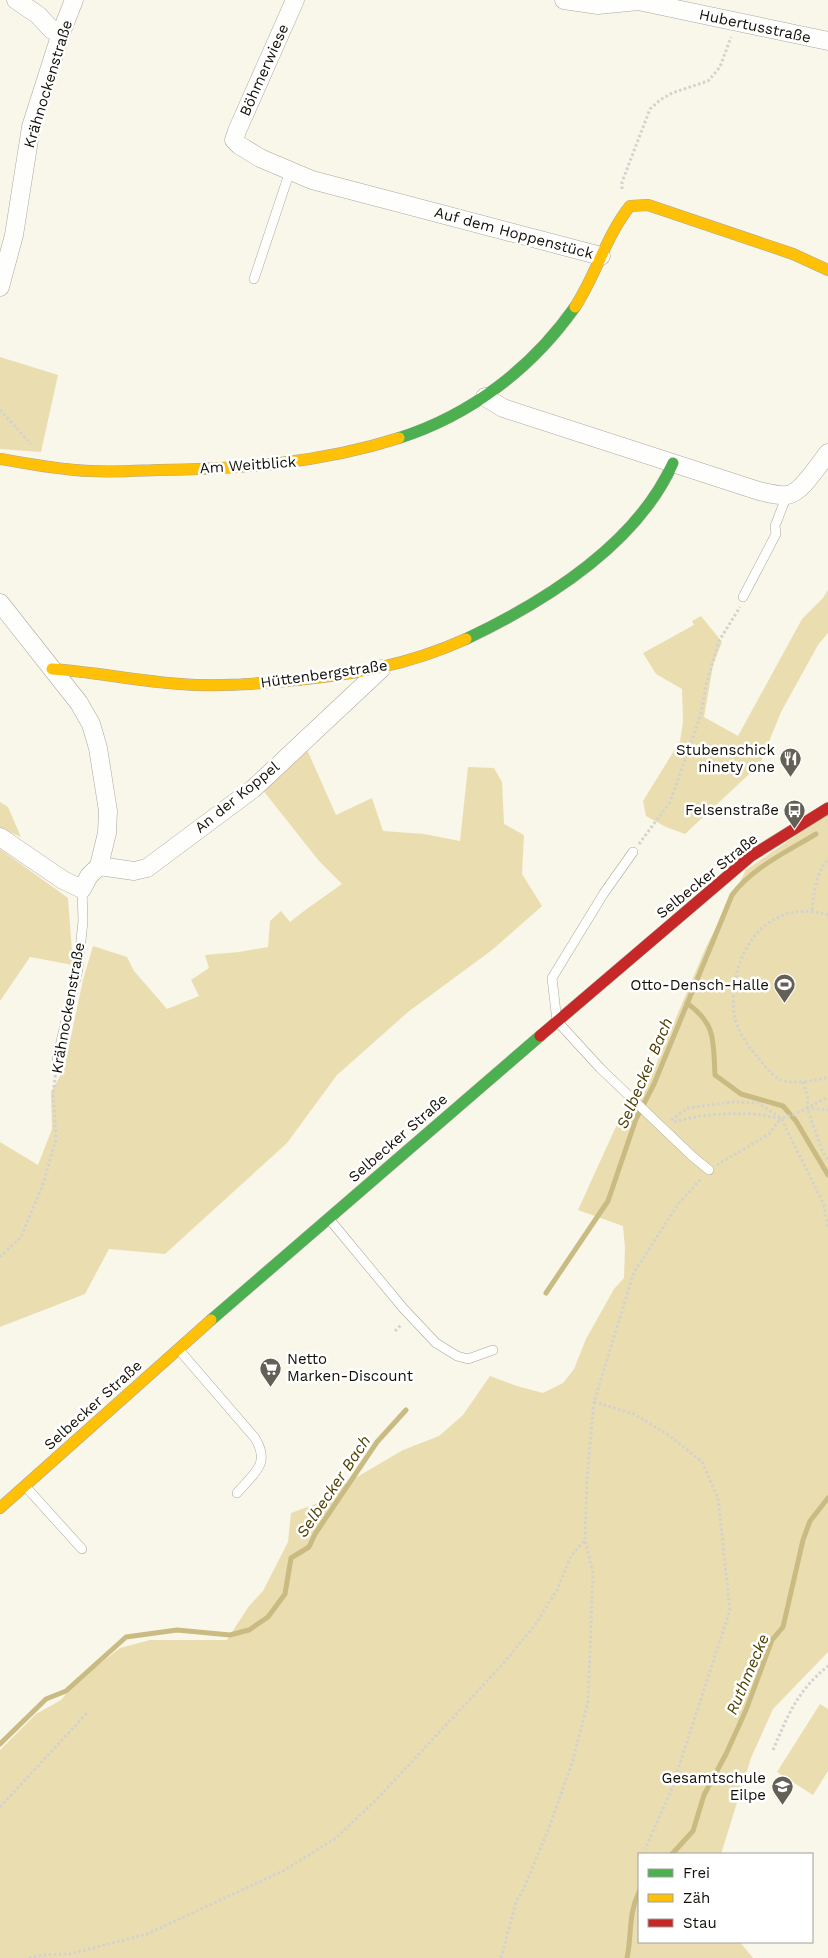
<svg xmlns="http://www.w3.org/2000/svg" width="828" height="1958" viewBox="0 0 828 1958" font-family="'Work Sans',sans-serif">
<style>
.green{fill:#eadeb0}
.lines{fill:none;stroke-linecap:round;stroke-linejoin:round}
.stream{stroke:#cabb83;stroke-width:5}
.lane-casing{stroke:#aaa79e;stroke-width:10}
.street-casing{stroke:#aaa79e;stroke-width:19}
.fast-casing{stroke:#aaa79e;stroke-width:12}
.slow-casing{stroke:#aaa79e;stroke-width:12}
.jam-casing{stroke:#aaa79e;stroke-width:12}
.path{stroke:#d3d2cf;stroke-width:3;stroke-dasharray:2.5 2.5;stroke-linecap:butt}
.lane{stroke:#fefefc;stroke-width:9}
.street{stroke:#fefefc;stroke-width:18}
.fast{stroke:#4caf50;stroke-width:11}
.slow{stroke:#ffc107;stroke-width:11}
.jam{stroke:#c62828;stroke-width:11}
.labels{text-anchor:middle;stroke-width:5;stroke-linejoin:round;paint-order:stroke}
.street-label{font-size:15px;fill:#121007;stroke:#fff}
.poi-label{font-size:15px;fill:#121007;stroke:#fff;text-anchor:end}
.water-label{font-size:16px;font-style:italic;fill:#4d3f00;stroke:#fff}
</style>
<rect width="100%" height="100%" fill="#f9f6ea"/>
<path class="green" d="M0 357 58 375 41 452 0 449Z
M828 590V633L818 645 781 712 760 764 685 834 666 827 646 816 643 801 680 741 683 722 682 689 656 674 643 653 694 625 692 621 701 616 722 642 713 665 704 717 738 736 802 619 823 598Z
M305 745 336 815 372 798 383 831 424 834 460 841 468 767 494 768 502 782 504 824 524 835 522 874 542 906 492 950 408 1012 337 1075 287 1143 165 1254 109 1249 85 1294 0 1327V1142L38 1165 52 1129 51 1092 64 1069 83 980 93 946 127 957 134 971 167 1009 199 996 191 980 209 968 205 955 239 952 268 947 270 921 281 911 290 922C307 908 324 897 342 884L319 861 262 789Z
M0 802 8 807 21 837 0 828Z
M828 813V1652L773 1709 751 1758 721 1854H639V1942H740L753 1958H0V1750L36 1714 61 1700 75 1683 120 1648 150 1640H227L249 1606 263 1591 288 1542 291 1513 326 1500 335 1490 403 1450 439 1436 463 1415 490 1376 517 1386 543 1393 563 1383 574 1369 586 1339 614 1289 624 1278 625 1248 623 1226 578 1210 624 1109 642 1098 706 947 746 870Z
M0 849 68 898 73 965 30 957 0 1001Z
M820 1704 828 1709V1771L813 1795 777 1772Z"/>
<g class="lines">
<path class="stream" d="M687 1003C717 1025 713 1041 715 1075L741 1094 783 1106 796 1121 828 1175
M546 1293 608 1201 636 1119 654 1084 732 895C752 868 788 851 816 834
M0 1744 46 1699 66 1691 126 1637 177 1630 230 1635 249 1630 268 1617 285 1594 291 1558 309 1547 315 1534 377 1442 406 1410
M672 1854 693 1831 704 1795 726 1754 746 1710 772 1640 783 1627 803 1540 810 1521 828 1498
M627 1958C632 1935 628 1914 639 1892"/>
<defs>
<path id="lane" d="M254 279 290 171
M743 597 776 534 775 526 787 495
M633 852 604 893 552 978 557 1021 600 1068 692 1156 709 1170
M57 1059 78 969 83 921 82 889
M330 1220 403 1308 436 1343 457 1356 468 1359 493 1350
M180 1351 255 1438C271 1464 254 1473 237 1493
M25 1486 82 1549"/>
<path id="street" d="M16 0 38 15 52 30 61 33
M295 0 237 131 234 140 239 145 260 158 312 180 601 256
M564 0 598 5 638 1 828 41
M0 287 14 235 31 127 61 33 74 0
M485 397 503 408 759 491C768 493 778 496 787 495 802 493 818 465 828 453
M0 603 79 703 91 724 98 748 108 811 107 833 99 866 89 876 82 889 63 880 0 837
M99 866 134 871 147 868 253 789 381 669"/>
<path id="fast" d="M399 438C471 415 532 368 575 307
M466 639C544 602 637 544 673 463
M211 1320 540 1036"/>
<path id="slow" d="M575 307C596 275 606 236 630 206L648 205 793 254 828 270
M0 459C25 463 50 468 75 470 103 473 131 471 159 470 240 469 321 463 399 438
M52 669C95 672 137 681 180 684 216 687 251 684 286 681 351 675 406 666 466 639
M0 1508 211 1320"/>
<path id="jam" d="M540 1036 751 856 828 808"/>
</defs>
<use href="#lane" class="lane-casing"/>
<use href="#street" class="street-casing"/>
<use href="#fast" class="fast-casing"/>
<use href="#slow" class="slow-casing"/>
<use href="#jam" class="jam-casing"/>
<path class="path" d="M622 189V182L650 109 660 100 672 93 708 81 720 67 731 37
M0 410 31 444
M639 844 670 802 701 714 706 685 719 641 740 607
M812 910C814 892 816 873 828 859
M828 915C764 896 728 957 734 1014 737 1031 749 1048 760 1060 765 1066 772 1075 779 1079 791 1085 816 1081 828 1077
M803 1082 808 1097 807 1108 822 1150 828 1161
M807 1108 828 1110
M671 1120 688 1108 732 1102 758 1103 781 1118 824 1205 828 1229
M674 1122C701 1114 727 1113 755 1114 763 1114 774 1119 782 1118 797 1115 814 1104 828 1097
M717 1165 769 1134 781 1118
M0 1257 21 1237 43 1184 56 1139 53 1094 56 1070
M395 1331 402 1324
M594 1402 634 1414 670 1436 702 1462 718 1498 730 1610 671 1791 645 1849
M773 1750C788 1715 797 1691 828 1666
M0 1807 88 1712
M29 1958 43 1955 70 1954 147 1934 283 1871 336 1838 376 1800 501 1666 535 1625 557 1590 571 1556 585 1540
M501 1958 516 1902 523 1890 549 1828 572 1763 588 1702 593 1574 585 1540 587 1478 594 1402 634 1272 679 1203 701 1179"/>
<use href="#lane" class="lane"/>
<use href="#street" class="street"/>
<use href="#fast" class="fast"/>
<use href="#slow" class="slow"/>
<use href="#jam" class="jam"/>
</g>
<defs>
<symbol id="restaurant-pin" viewBox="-11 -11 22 30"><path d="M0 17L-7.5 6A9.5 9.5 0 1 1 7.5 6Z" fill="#636056" stroke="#fff"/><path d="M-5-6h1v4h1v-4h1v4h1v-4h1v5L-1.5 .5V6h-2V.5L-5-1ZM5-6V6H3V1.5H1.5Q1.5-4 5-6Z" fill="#fff"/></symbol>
<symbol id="bus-pin" viewBox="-11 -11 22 30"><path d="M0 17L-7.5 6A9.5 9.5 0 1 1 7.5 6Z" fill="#636056" stroke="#fff"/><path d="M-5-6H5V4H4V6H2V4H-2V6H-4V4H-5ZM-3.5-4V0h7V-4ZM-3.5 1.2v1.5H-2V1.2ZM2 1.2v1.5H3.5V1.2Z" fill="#fff"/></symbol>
<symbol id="stadium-pin" viewBox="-11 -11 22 30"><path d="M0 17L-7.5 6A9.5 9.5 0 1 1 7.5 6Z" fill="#636056" stroke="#fff"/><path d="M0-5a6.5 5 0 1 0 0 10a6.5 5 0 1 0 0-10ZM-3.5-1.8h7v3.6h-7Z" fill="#fff"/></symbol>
<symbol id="supermarket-pin" viewBox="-11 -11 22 30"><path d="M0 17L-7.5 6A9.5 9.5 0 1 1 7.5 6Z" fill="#636056" stroke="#fff"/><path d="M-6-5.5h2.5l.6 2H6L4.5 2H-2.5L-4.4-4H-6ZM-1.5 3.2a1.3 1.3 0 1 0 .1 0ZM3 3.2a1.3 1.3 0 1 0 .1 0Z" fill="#fff"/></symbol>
<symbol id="school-pin" viewBox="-11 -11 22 30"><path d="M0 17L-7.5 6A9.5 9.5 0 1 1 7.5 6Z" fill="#636056" stroke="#fff"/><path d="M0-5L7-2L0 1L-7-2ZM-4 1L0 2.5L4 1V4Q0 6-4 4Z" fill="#fff"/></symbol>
</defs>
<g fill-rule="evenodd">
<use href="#restaurant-pin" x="778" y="746" width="25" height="34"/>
<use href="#bus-pin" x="782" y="798" width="25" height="34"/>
<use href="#stadium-pin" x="772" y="972" width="25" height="34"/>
<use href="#supermarket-pin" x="258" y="1356" width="25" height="34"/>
<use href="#school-pin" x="770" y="1774" width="25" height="34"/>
</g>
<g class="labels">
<g class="street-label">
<text transform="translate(755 26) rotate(12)" y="5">Hubertusstraße</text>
<text transform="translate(264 70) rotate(-66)" y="5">Böhmerwiese</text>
<text transform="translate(48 84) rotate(-73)" y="5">Krähnockenstraße</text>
<text transform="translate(514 233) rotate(15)" y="5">Auf dem Hoppenstück</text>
<text transform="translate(248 465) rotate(-4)" y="5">Am Weitblick</text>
<text transform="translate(324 674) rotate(-8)" y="5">Hüttenbergstraße</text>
<text transform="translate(237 797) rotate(-39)" y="5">An der Koppel</text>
<text transform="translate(707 876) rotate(-39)" y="5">Selbecker Straße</text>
<text transform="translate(68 1008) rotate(-80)" y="5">Krähnockenstraße</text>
<text transform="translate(398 1138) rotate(-41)" y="5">Selbecker Straße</text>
<text transform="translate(93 1405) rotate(-42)" y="5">Selbecker Straße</text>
</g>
<g class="poi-label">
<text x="775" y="755">Stubenschick<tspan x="775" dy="17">ninety one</tspan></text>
<text x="779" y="815">Felsenstraße</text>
<text x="769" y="990">Otto-Densch-Halle</text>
<text x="287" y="1364" text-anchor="start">Netto<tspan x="287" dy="17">Marken-Discount</tspan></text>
<text x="766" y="1783">Gesamtschule<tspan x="766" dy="17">Eilpe</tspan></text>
</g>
<g class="water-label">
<text transform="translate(644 1073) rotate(-67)" y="6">Selbecker Bach</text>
<text transform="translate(333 1486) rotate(-56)" y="6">Selbecker Bach</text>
<text transform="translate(747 1674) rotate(-67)" y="6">Ruthmecke</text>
</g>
</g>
<rect x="638" y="1853" width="175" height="90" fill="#ffffff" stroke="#a09f9c"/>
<rect x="648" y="1869" width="25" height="8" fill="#4caf50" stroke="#a09f9c"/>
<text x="683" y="1878" font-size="15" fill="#121007">Frei</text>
<rect x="648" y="1894" width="25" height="8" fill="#ffc107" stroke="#a09f9c"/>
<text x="683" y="1903" font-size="15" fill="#121007">Zäh</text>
<rect x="648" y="1919" width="25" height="8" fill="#c62828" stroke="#a09f9c"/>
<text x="683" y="1928" font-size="15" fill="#121007">Stau</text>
</svg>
